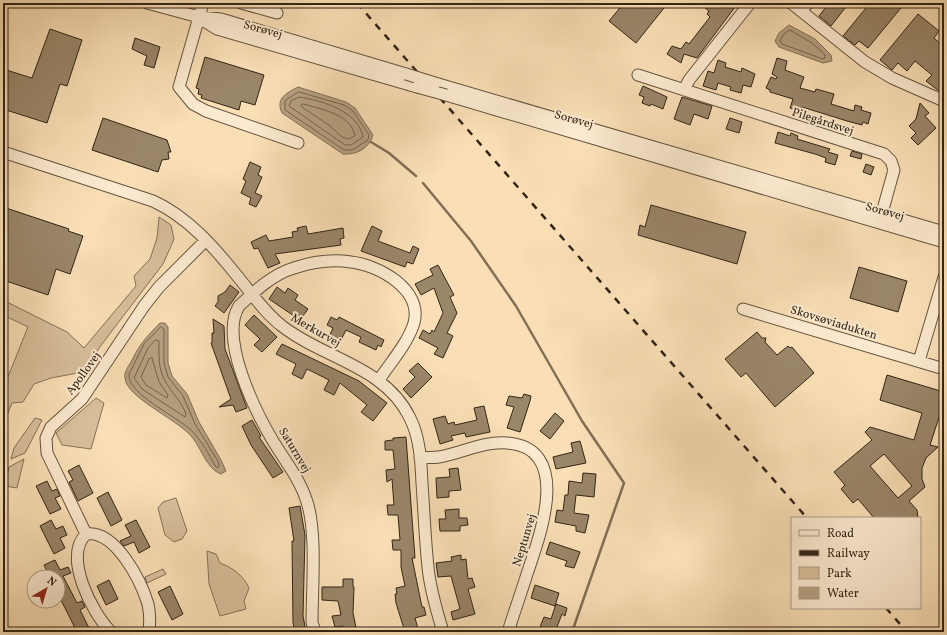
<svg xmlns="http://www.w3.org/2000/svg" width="947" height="635" viewBox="0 0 947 635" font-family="Vollkorn,serif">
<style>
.green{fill:#d8bf9b;stroke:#847258}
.water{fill:#b6a080;stroke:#816f56}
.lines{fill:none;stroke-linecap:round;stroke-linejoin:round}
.shore{stroke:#74624b;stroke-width:1}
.stream{stroke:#816f56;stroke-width:2.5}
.building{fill:#9a8669;stroke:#312516;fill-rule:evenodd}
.minor-casing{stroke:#63543e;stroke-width:13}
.minor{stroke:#fcead0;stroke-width:11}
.rail{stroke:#312516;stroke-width:2.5;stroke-dasharray:7 7;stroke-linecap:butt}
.minor-bridge-casing{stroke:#63543e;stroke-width:13;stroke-linecap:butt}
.minor-bridge{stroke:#fcead0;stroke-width:11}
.labels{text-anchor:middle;stroke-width:4;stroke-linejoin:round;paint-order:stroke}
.street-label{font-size:12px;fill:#312516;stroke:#fcead0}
</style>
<rect width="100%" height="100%" fill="#fadfb6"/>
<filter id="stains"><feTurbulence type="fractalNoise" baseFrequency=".005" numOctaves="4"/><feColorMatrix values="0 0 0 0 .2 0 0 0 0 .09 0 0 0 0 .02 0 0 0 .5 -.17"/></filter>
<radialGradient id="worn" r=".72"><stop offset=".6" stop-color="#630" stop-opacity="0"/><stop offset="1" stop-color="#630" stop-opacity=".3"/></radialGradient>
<path class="green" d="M159 217 171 225 174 239 163 264 102 344 83 372 51 378 34 384 23 402 12 403 3 425V389L28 327 3 315V300L67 332 84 348 136 286 134 276 150 259 157 238Z
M96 398 104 403 91 449 62 445 56 433Z
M35 418 42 420 25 453 11 459 14 448Z
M24 459 17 488 5 486 9 467Z
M176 498 187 531 182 539 174 542 165 535 158 508 163 502Z
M207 551 216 554 220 563C233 568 243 575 249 588L244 601 246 609 220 616 209 584Z
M163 569 166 574 147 583 145 577Z"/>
<path class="water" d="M789 25 815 39 831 55 832 61 823 63 779 47 775 41 779 33Z
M298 87 346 102 355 108 373 135C369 149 356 155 343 154L282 113C275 98 287 93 298 87Z
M160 323H165L168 327V363L172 376 187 394 199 422 221 460 226 471 221 474C206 469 201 446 190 435 176 419 126 397 125 378 124 372 128 367 131 362 139 345 147 336 160 323Z"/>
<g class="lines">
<path class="shore" d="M790 30 812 43 825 55V58L823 59 782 44 780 41 783 35Z
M299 92 344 105 353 111 369 135 368 140 352 150H344L285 110V101Z
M300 97C323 101 358 111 363 137L351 145H345L289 106 291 101Z
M303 104C321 109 351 114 355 136L349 139 342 137 330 126 302 107 301 105Z
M161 327 164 329V363L168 377 183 396 195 424 218 461 219 466 218 468 216 467C209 455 202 441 192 431 178 417 127 394 129 374L144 344Z
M156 340 159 341C159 354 158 369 165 381 172 393 181 401 186 414L185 417 142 389 134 378 148 348Z
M152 358 159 382 168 395 167 398 146 385 141 377 149 359Z"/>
<path class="stream" d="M371 142 389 153 416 176
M423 183 471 241 516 306 582 421 624 483 572 632"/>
</g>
<path class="building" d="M624 3H668L636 43 609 21Z
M699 3H710L715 7 719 3H738L697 58 684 54 681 63 667 54 672 46 681 49 686 42 689 44 710 17 707 14 709 11Z
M829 3H849L831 26 819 16Z
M870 3H905L868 48 859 41 855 45 843 36Z
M918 14 939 31 934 38 944 47V84L939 91 926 81 932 75 915 61 907 71 898 63 892 70 880 60Z
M50 29 82 40 67 86 60 84 47 123 3 109V69L32 78Z
M135 38 160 47 154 68 144 65 147 56 132 49Z
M205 57 264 75 255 105 241 101 239 110 201 98 202 95 198 94 199 89 196 88Z
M777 58 787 61 785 70 804 77 800 88 815 92 816 89 834 94 831 104 854 111 855 105 862 107 861 110 871 113 868 124 863 122 862 125 847 121 802 107 801 111 790 108 793 99 770 92V90L766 88 771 77 776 79 777 77 772 74Z
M718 60 726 63 725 67 741 72 742 68 755 74 751 87 743 85 741 93 730 90 731 87 718 83 716 90 703 86 708 71 714 73Z
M643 86 667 97 663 109 651 104 650 106 642 103 644 97 639 95Z
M682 97 712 106 708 119 694 114 690 125 674 119Z
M920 103 929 113 925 116 936 128 918 145 911 138 916 133 909 126 916 119Z
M103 118 167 140 171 152H168L169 159 162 160 158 172 92 150Z
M730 118 742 122 739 133 726 129Z
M778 132 790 136 791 133 798 136 797 139 830 149 828 152 838 155 835 165 825 162 826 158 815 154 775 143Z
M852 151 862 154 861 159 850 156Z
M250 162 261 167 258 175 262 177 255 193 262 196 256 207 249 204 251 198 241 193 246 181 243 179Z
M866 164 874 167 871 175 863 172Z
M651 205 746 232 737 264 638 235 640 225 645 227Z
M3 207 69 229 68 231 83 236 70 274 56 269 48 295 3 280Z
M306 226 308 234 343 228 344 238 340 239 341 245 275 254 280 263 268 268 258 248 254 249 251 242 266 235 269 241 293 237 292 232 298 231 297 228Z
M372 226 382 231 378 241 410 253 413 246 419 249 413 264 407 262 405 267 361 251Z
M438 265 454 295 450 297 457 313 447 333 453 336 443 358 434 354 438 348 419 338 423 330 430 334 432 330 434 332 443 313 434 288 421 295 415 284 433 275 430 269Z
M859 267 907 281 898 312 850 298Z
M230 285 239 292 224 313 215 306 218 302V296L225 292Z
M277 287 285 293 288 288 298 295 295 300 308 309 300 320 269 299Z
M254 315 277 337 262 352 254 345 260 339 245 325Z
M331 317 337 320 339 317 384 340 381 347 378 345 376 350 359 342 361 337 346 330 338 346 327 341 333 328 327 325Z
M213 319 224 326 225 349 247 408 236 412 233 405 219 407 231 399 211 343H212V333H214Z
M757 332 762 338H766L765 342 777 355 788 346 790 348 792 347 814 373 775 407 746 373 741 377 725 359Z
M282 344 359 381 387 403 373 421 361 412 367 405 340 383 334 395 324 390 329 380 307 369 302 379 292 374 296 364 276 354Z
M418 363 432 377 411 398 403 389 415 377 409 371Z
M887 375 944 392V402L930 445 938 447 926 458 922 468V479L925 487 909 501 917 510 918 518H874L858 499 853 503 841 489 845 485 834 472 872 440 865 432 870 427 914 440 922 413 880 400ZM884 454 912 486 898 498 870 466Z
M524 394 531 396 530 401 520 432 507 428 514 407 506 405 509 396 522 398Z
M484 406 490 432 466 437 465 433 451 436 453 440 440 444 433 419 445 416 448 424 454 422 455 425 477 420 474 408Z
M555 413 564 421 550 439 540 431Z
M252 420 261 436 259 437 283 472 273 478 251 445 242 426Z
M406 437 415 558H412L422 607H424L426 615 415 618 419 632H405L396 603 395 594H397L396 588 405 586 401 567V550H393L392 540H400L398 515H388L387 505H394L392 479 387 482 386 470 395 469 393 450H385V441L393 440V438Z
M580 441 586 463 556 469 553 457 573 452 571 443Z
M79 465 93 493 78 501 69 482 73 480 68 471Z
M458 468 461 490 449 491V497L437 498 436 478 450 477 449 469Z
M583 473 596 474 594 497 576 495 574 513 589 515 585 533 576 531V526L555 522 557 510 563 511 565 495H568L569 481 582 483Z
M47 481 52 491 57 489 60 496 55 498 61 509 50 514 36 486Z
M108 492 122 520 111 526 97 498Z
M300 506 305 535 303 616 306 632H295L293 623 292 541H294L289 508Z
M459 509V518H467L468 525 460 526V531H440L439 519H446L445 510Z
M51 520 56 529 63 526 67 535 60 538 65 548 54 554 40 526Z
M136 520 150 547 139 553 134 542 124 546 120 541 131 536 125 525Z
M550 542 580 552 574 568 565 566 567 561 546 554Z
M461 555V560L466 559 468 579 472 578 475 587 468 589 475 614 453 620 451 612 460 609 451 576 438 577 436 563 452 561 451 557Z
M55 560 60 570 68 567 71 573 63 576 77 603 82 601 85 607 80 610 91 632H77L58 594V577H45L49 575 44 565Z
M343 579H353V587H354L353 613 357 632H345L343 626 335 627 332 616 341 615 338 601 322 600V587H343Z
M109 580 118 599 106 605 97 586Z
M535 585 559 593 555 606 531 598Z
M170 586 183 614 172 620 158 592Z
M556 604 567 608 565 616 562 614 555 632H538L544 617 551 619Z"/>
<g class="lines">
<defs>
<path id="minor" d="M147 3 199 17 221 19 406 74
M203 3 179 87 193 104 206 111 298 143
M241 3 277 13
M791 3 801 11
M808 3 801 11 865 62 892 78 944 101
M201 19 217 29 417 87
M638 75 884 154 891 161 894 170 880 220
M435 83 944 232
M684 90 689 80 750 3
M446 95 944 242
M3 152 153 201C188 217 214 247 238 277 252 294 265 313 282 326 324 359 385 366 410 418 420 438 421 461 422 483 424 511 425 539 428 567 430 590 437 611 443 632
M743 309 944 369
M919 361 944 277
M420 458C426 457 433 458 439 457 462 453 483 441 507 443 574 448 539 538 527 574 521 593 514 613 508 632
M86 534 47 453 46 438 51 427 82 399 144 306 159 287 206 240
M111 632C92 613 63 557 86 534 115 529 141 581 148 604 150 613 150 623 149 632
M315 632 312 622C312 588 317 533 307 502 300 479 285 461 273 441 255 411 219 338 239 306 255 291 273 274 294 268 312 262 331 259 351 262 378 265 423 289 414 323 408 343 390 363 379 380"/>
</defs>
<use href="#minor" class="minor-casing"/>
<use href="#minor" class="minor"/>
<path class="rail" d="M357 3 807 518
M886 608 907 632"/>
<defs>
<path id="minor-bridge" d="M406 74 435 83
M417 87 446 95"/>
</defs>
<use href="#minor-bridge" class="minor-bridge-casing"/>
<use href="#minor-bridge" class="minor-bridge"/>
</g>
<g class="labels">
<g class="street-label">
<text transform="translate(263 29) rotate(16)" y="4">Sorøvej</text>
<text transform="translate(574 119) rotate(16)" y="4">Sorøvej</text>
<text transform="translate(823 121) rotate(18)" y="4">Pilegårdsvej</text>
<text transform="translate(885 211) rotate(16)" y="4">Sorøvej</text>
<text transform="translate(834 322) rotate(17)" y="4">Skovsøviadukten</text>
<text transform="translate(316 330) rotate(30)" y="4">Merkurvej</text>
<text transform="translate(83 373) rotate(-54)" y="4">Apollovej</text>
<text transform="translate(295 450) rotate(59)" y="4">Saturnvej</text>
<text transform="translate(524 540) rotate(-73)" y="4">Neptunvej</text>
</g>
</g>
<rect width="947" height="635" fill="none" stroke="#fadfb6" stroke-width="16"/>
<rect x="4" y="4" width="939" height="627" fill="none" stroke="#312516" stroke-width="2"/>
<rect x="8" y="8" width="931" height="619" fill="none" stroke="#312516"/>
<rect x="791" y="517" width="130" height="92" fill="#fcead0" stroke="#ab9b86"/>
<rect x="799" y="530" width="20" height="6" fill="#fcead0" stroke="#ab9b86"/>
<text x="827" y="537" font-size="12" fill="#312516">Road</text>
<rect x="799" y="550" width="20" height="6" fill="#312516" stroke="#ab9b86"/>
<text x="827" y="557" font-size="12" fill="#312516">Railway</text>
<rect x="799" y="567" width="20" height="12" fill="#d8bf9b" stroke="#ab9b86"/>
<text x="827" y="577" font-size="12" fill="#312516">Park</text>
<rect x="799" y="587" width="20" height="12" fill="#b6a080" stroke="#ab9b86"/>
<text x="827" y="597" font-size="12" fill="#312516">Water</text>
<g transform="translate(46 589) rotate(38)"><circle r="19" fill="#fcead0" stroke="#ab9b86"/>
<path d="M0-3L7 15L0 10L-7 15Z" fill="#8f2418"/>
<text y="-6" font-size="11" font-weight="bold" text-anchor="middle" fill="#312516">N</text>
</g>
<rect width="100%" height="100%" filter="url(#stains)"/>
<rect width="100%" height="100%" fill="url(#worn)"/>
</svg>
